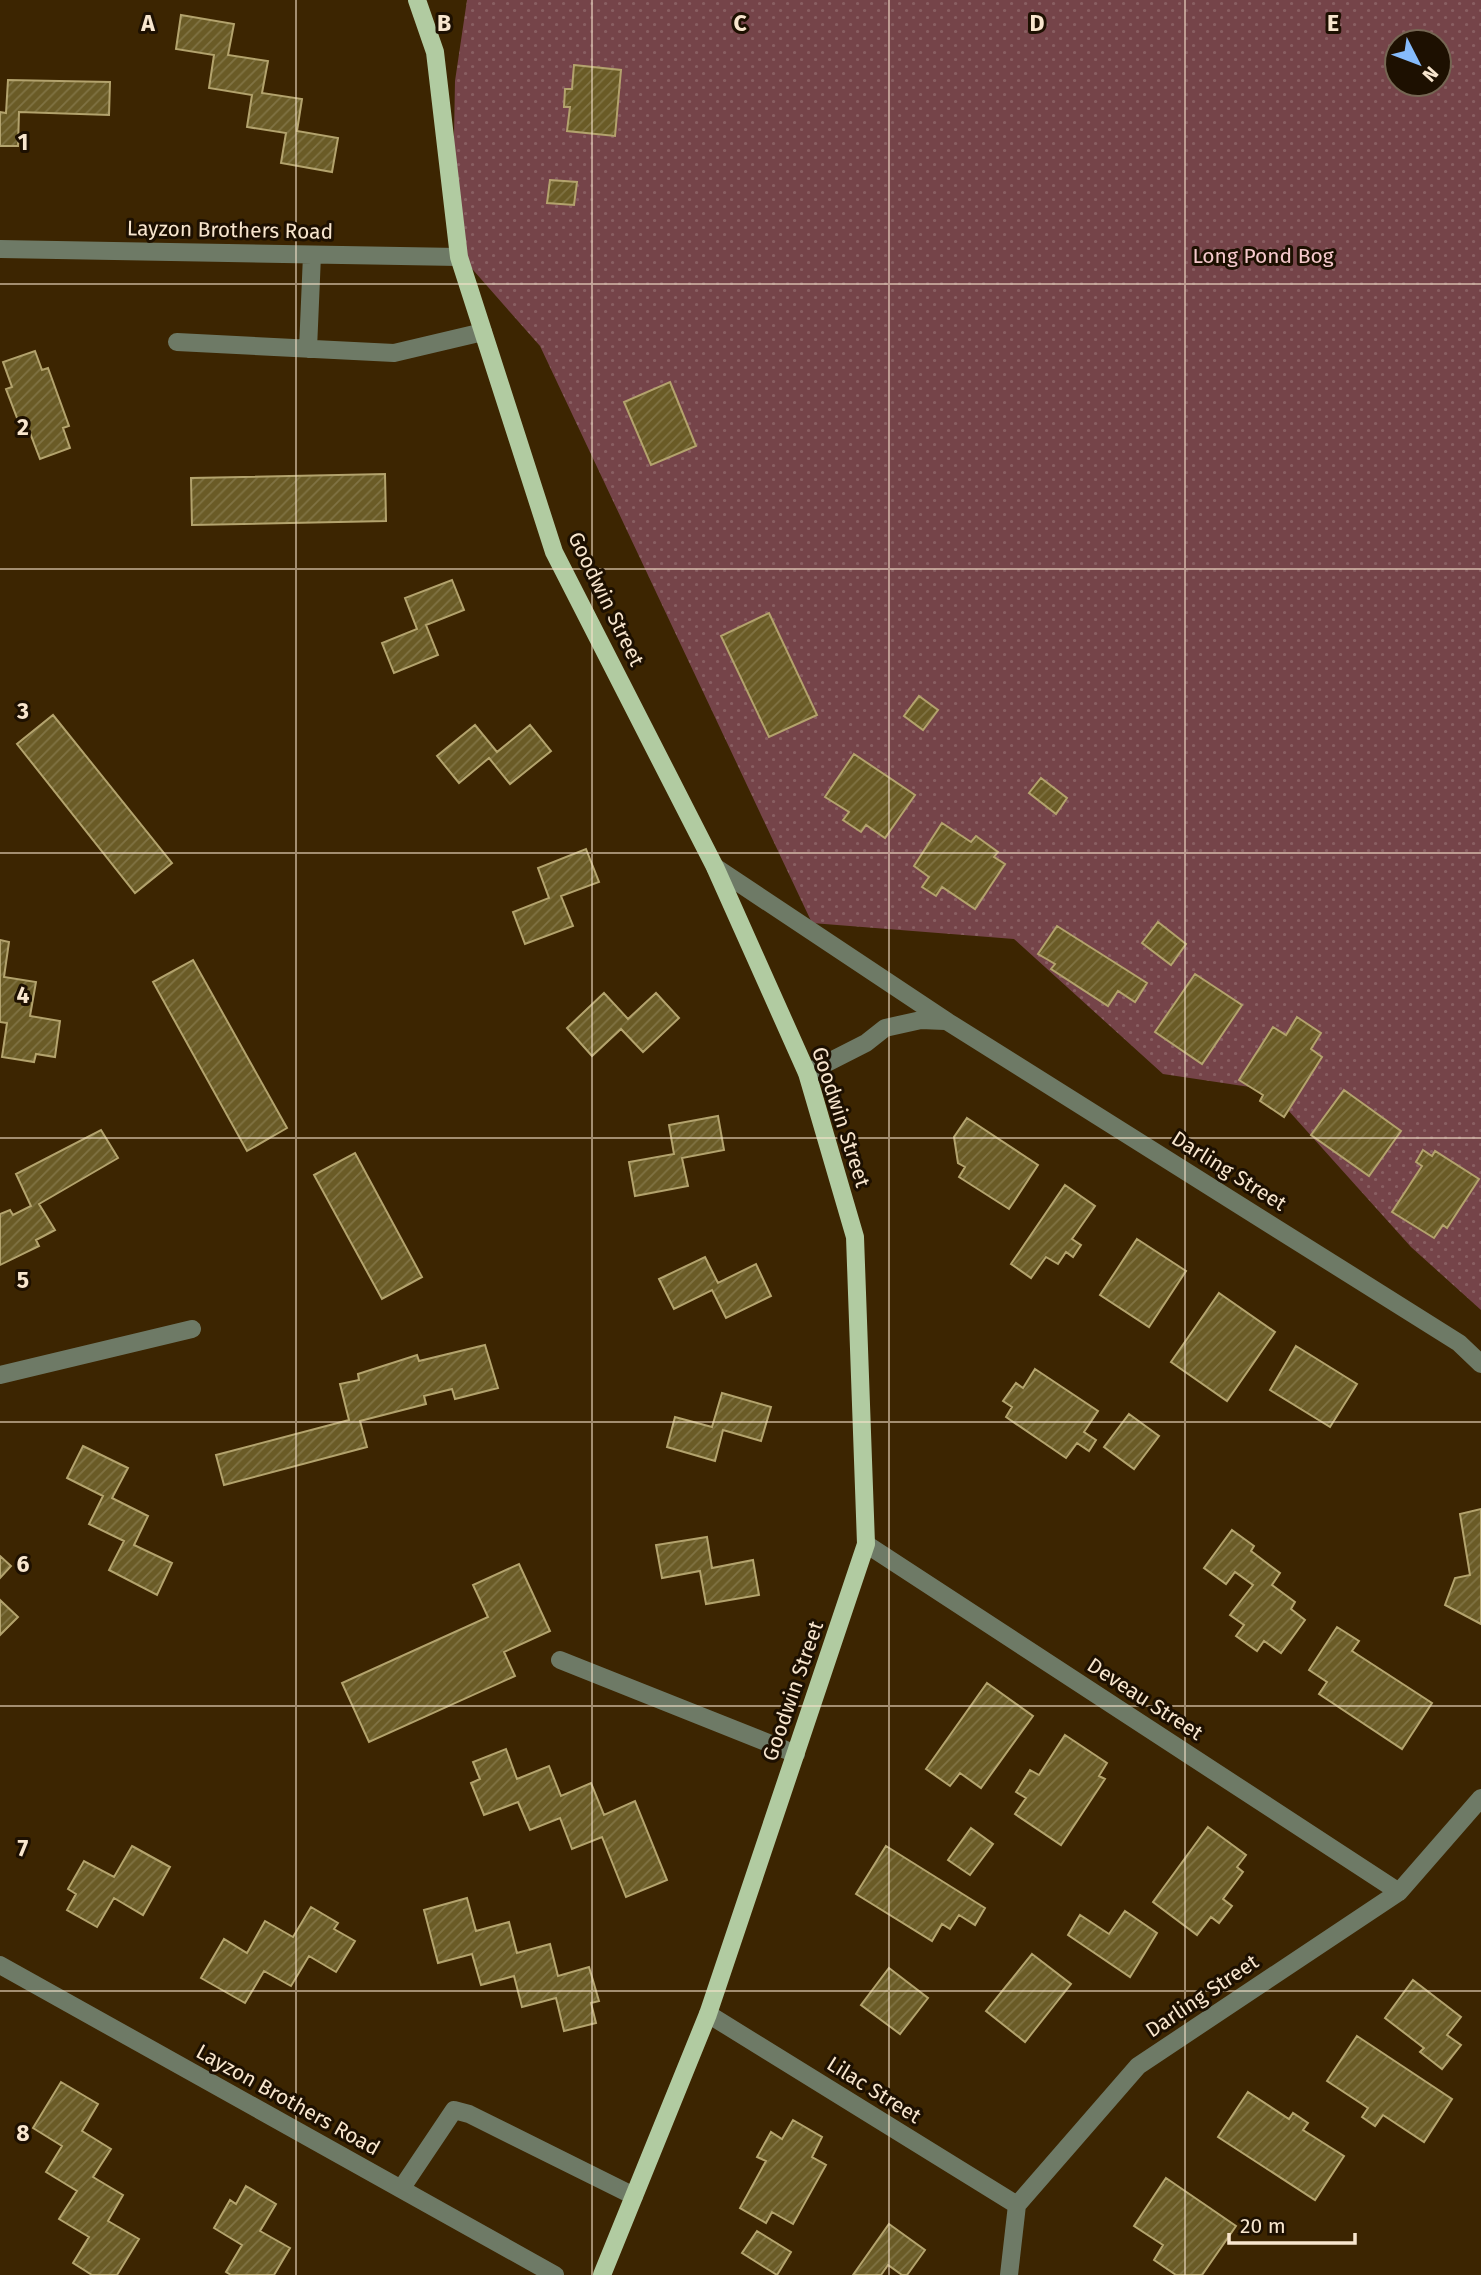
<svg xmlns="http://www.w3.org/2000/svg" width="1481" height="2275" viewBox="0 0 1481 2275" font-family="'Fira Sans',sans-serif">
<style>
.park{fill:url(#park-dots);fill-rule:evenodd}
.building{fill:url(#building-hatch);stroke:#b3a36d;stroke-width:2}
.lines{fill:none;stroke-linecap:round;stroke-linejoin:round}
.minor{stroke:#6e7a66;stroke-width:18}
.major{stroke:#b1cba1;stroke-width:18}
.grid{fill:none;stroke:#f8e6ce;stroke-width:2;stroke-opacity:0.55}
.labels{text-anchor:middle;stroke-width:6;stroke-linejoin:round;paint-order:stroke}
.street-label{font-size:21px;fill:#f8e6ce;stroke:#1d1001}
.park-label{font-size:21px;fill:#f5c9cc;stroke:#1d1001}
.grid-label{font-size:23px;text-anchor:middle;font-weight:bold;fill:#f8e6ce;stroke:#1d1001;stroke-width:6;stroke-linejoin:round;paint-order:stroke}
</style>
<defs>
<pattern id="park-dots" width="8" height="8" patternUnits="userSpaceOnUse" patternTransform="scale(1.75)"><rect width="8" height="8" fill="#754449"/><path d="M2 2h.1M6 6h.1" fill="none" stroke="#895f62" stroke-width="1.8" stroke-linecap="round"/></pattern>
<pattern id="building-hatch" width="6" height="6" patternUnits="userSpaceOnUse" patternTransform="scale(1.75)"><rect width="6" height="6" fill="#6a5b26"/><path d="M-1 1l2-2M0 6l6-6M5 7l2-2" fill="none" stroke="#807344"/></pattern>
</defs>
<rect width="100%" height="100%" fill="#3c2501"/>
<path class="park" d="M467 0H1481V1310L1411 1247 1270 1090 1163 1074 1014 939 812 923 540 346 452 246 455 81ZM1397 42H1439V84H1397Z"/>
<path class="building" d="M181 15 234 24 228 55 268 61 262 93 302 99 297 131 338 138 332 172 281 163 286 133 247 127 252 95 209 88 214 55 176 49Z
M574 65 621 70 615 136 567 131 570 107H564L565 89H572Z
M8 80 110 82 109 115 19 112 18 146H0V112L6 113Z
M550 180 577 182 574 205 547 203Z
M35 351 42 370 48 368 69 426 63 428 70 448 40 459 30 433 24 436 6 389 12 387 3 362Z
M670 382 696 446 651 465 624 402Z
M385 474 386 521 192 525 191 478Z
M452 580 464 610 426 625 438 655 394 673 382 643 417 629 405 598Z
M769 613 817 715 769 737 721 636Z
M919 696 938 710 923 730 904 716Z
M53 715 172 863 135 893 17 744Z
M475 725 497 752 530 725 551 751 510 784 489 758 459 783 437 756Z
M854 754 915 795 885 838 866 825 861 832 843 820 849 812 825 797Z
M1041 778 1067 798 1056 814 1029 793Z
M942 823 971 842 976 836 998 852 994 857 1005 864 975 909 942 887 936 896 922 887 929 877 914 866Z
M586 849 599 882 561 896 573 926 525 944 513 912 549 898 538 868Z
M1158 922 1186 944 1171 965 1142 943Z
M1057 926 1147 983 1135 1002 1118 991 1108 1006 1051 969 1055 964 1038 954Z
M0 940 9 942 4 977 36 982 30 1016 60 1021 55 1057 36 1054 34 1062 2 1057 7 1023 0 1022Z
M193 960 287 1128 247 1151 153 982Z
M1195 974 1242 1005 1202 1064 1155 1032Z
M604 993 628 1019 656 993 679 1018 643 1052 621 1029 592 1056 567 1028Z
M1297 1017 1321 1033 1311 1049 1322 1057 1284 1117 1260 1101 1263 1095 1239 1080 1273 1027 1286 1035Z
M1344 1090 1401 1131 1369 1176 1311 1135Z
M718 1116 724 1150 682 1158 688 1186 635 1196 629 1162 674 1154 669 1125Z
M967 1118 1038 1165 1009 1209 959 1177 965 1167 958 1163 954 1137Z
M101 1130 118 1158 39 1204 55 1230 36 1240 39 1246 0 1265V1214L10 1210 13 1215 31 1206 16 1174Z
M1423 1150 1432 1156 1435 1151 1479 1179 1447 1228 1443 1225 1434 1238 1392 1212 1422 1166 1416 1162Z
M355 1153 422 1277 382 1299 314 1175Z
M1065 1185 1095 1206 1072 1239 1081 1245 1073 1257 1066 1252 1058 1264 1046 1257 1031 1278 1011 1264Z
M1137 1239 1186 1271 1149 1327 1100 1295Z
M705 1257 718 1283 756 1264 771 1296 726 1318 712 1290 674 1309 659 1279Z
M1219 1293 1275 1332 1227 1401 1171 1362Z
M485 1345 498 1388 455 1399 452 1389 424 1396 426 1404 360 1421 367 1447 224 1485 216 1455 349 1420 340 1384 359 1380 358 1374 417 1355 419 1361Z
M1296 1346 1357 1384 1330 1427 1270 1390Z
M1035 1369 1098 1411 1084 1432 1096 1440 1089 1451 1077 1443 1066 1458 1006 1417 1012 1407 1003 1401 1016 1383 1023 1388Z
M722 1393 771 1407 761 1441 723 1430 715 1461 667 1447 675 1417 712 1427Z
M1129 1414 1159 1436 1134 1469 1104 1447Z
M83 1446 128 1468 112 1498 148 1516 134 1545 172 1563 157 1595 109 1570 124 1541 89 1524 103 1496 67 1478Z
M1481 1509V1624L1445 1605 1455 1578 1470 1575 1460 1514Z
M1232 1530 1254 1546 1251 1551 1280 1573 1272 1585 1295 1602 1291 1609 1305 1620 1281 1653 1264 1641 1257 1651 1236 1636 1244 1625 1230 1615 1253 1585 1235 1572 1226 1584 1204 1568Z
M707 1537 712 1568 753 1560 759 1595 706 1604 700 1571 662 1578 656 1545Z
M0 1556 11 1566 0 1578Z
M519 1564 550 1631 504 1652 515 1676 369 1742 342 1683 488 1617 473 1585Z
M0 1600 18 1617 0 1635Z
M1337 1627 1359 1641 1352 1651 1432 1703 1402 1749 1319 1694 1327 1682 1309 1670Z
M987 1683 1033 1716 981 1788 960 1773 950 1786 926 1769Z
M1065 1735 1107 1763 1099 1776 1105 1779 1061 1845 1015 1814 1026 1798 1016 1792 1030 1770 1039 1775Z
M506 1749 517 1779 549 1766 561 1796 591 1783 604 1815 635 1801 667 1880 626 1897 602 1837 572 1849 560 1818 530 1830 518 1802 484 1815 471 1783 480 1779 473 1762Z
M1208 1827 1246 1855 1237 1867 1243 1872 1223 1899 1232 1906 1219 1923 1211 1917 1197 1935 1153 1902Z
M971 1828 993 1844 970 1875 948 1860Z
M132 1846 170 1867 143 1915 114 1898 97 1927 67 1910 76 1894 68 1889 84 1861 114 1877Z
M886 1846 985 1908 975 1925 959 1915 950 1929 942 1924 932 1941 856 1894Z
M467 1898 476 1931 509 1922 517 1953 550 1944 558 1976 589 1967 599 2001 591 2003 596 2023 564 2031 556 1998 522 2007 514 1976 481 1985 472 1954 438 1963 424 1910Z
M311 1907 338 1923 334 1929 355 1941 336 1972 309 1956 291 1986 264 1971 245 2003 201 1978 224 1939 247 1953 265 1921 293 1937Z
M1125 1911 1157 1933 1130 1977 1068 1935 1080 1915 1109 1934Z
M1032 1954 1071 1984 1025 2042 986 2011Z
M889 1968 928 1998 900 2034 861 2005Z
M1413 1980 1461 2017 1447 2035 1461 2045 1442 2069 1420 2052 1424 2048 1385 2018Z
M1357 2036 1452 2099 1424 2142 1383 2115 1375 2126 1362 2117 1368 2108 1327 2081Z
M61 2082 98 2104 82 2131 111 2149 93 2177 123 2195 108 2221 139 2239 117 2275H92L73 2263 89 2237 59 2219 77 2191 46 2172 62 2146 33 2128Z
M1248 2092 1289 2119 1293 2113 1308 2123 1303 2130 1344 2156 1315 2200 1218 2137Z
M793 2120 822 2137 812 2157 826 2165 793 2224 772 2212 766 2223 740 2208 766 2161 757 2157 771 2132 782 2139Z
M1166 2178 1236 2226 1202 2275H1176L1154 2260 1163 2245 1134 2226Z
M246 2186 276 2204 260 2231 290 2248 274 2275H231L226 2272 242 2245 214 2228 230 2200 236 2204Z
M889 2224 925 2250 907 2275H902L888 2265 881 2275H853Z
M757 2231 791 2252 777 2275 742 2253Z"/>
<g class="lines">
<path class="minor" d="M0 249 459 257
M177 342 394 353 483 332
M308 349 312 255
M715 867 948 1022 1459 1343 1481 1364
M807 1073 866 1043 885 1028 921 1020 945 1021
M0 1375 192 1329
M866 1544 1399 1892
M560 1660 796 1754
M0 1965 555 2275
M708 2014 1017 2205
M401 2189 454 2110 469 2114 634 2196
M1009 2275 1017 2205 1138 2066 1399 1892 1481 1798"/>
<path class="major" d="M417 0 435 52 459 257 554 552 715 867 807 1073 855 1237 866 1544 708 2014 602 2275"/>
</g>
<path class="grid" d="M296 0V2275M592 0V2275M889 0V2275M1185 0V2275M0 284H1481M0 569H1481M0 853H1481M0 1138H1481M0 1422H1481M0 1706H1481M0 1991H1481"/>
<g class="labels">
<g class="street-label">
<text transform="translate(230 230) rotate(1)" y="7">Layzon Brothers Road</text>
<text transform="translate(606 599) rotate(64)" y="7">Goodwin Street</text>
<text transform="translate(841 1117) rotate(72)" y="7">Goodwin Street</text>
<text transform="translate(1229 1171) rotate(32)" y="7">Darling Street</text>
<text transform="translate(793 1691) rotate(-71)" y="7">Goodwin Street</text>
<text transform="translate(1145 1699) rotate(33)" y="7">Deveau Street</text>
<text transform="translate(1202 1996) rotate(-34)" y="7">Darling Street</text>
<text transform="translate(874 2090) rotate(32)" y="7">Lilac Street</text>
<text transform="translate(288 2100) rotate(29)" y="7">Layzon Brothers Road</text>
</g>
<g class="park-label">
<text x="1263" y="263">Long Pond Bog</text>
</g>
</g>
<g class="grid-label">
<text x="148" y="31">A</text>
<text x="444" y="31">B</text>
<text x="740" y="31">C</text>
<text x="1037" y="31">D</text>
<text x="1333" y="31">E</text>
<text x="23" y="150">1</text>
<text x="23" y="435">2</text>
<text x="23" y="719">3</text>
<text x="23" y="1003">4</text>
<text x="23" y="1288">5</text>
<text x="23" y="1572">6</text>
<text x="23" y="1856">7</text>
<text x="23" y="2141">8</text>
</g>
<g transform="translate(1418 63) rotate(132)"><circle r="33" fill="#1d1001" stroke="#756653" stroke-width="2"/>
<path d="M0-5L12 26L0 18L-12 26Z" fill="#86bbfb"/>
<text y="-10" font-size="19" font-weight="bold" text-anchor="middle" fill="#f8e6ce">N</text>
</g>
<path d="M1229 2233v10h126v-10" fill="none" stroke="#f8e6ce" stroke-width="3.5"/>
<text x="1240" y="2233" font-size="21" fill="#f8e6ce" stroke="#1d1001" stroke-width="5" paint-order="stroke">20 m</text>
</svg>
